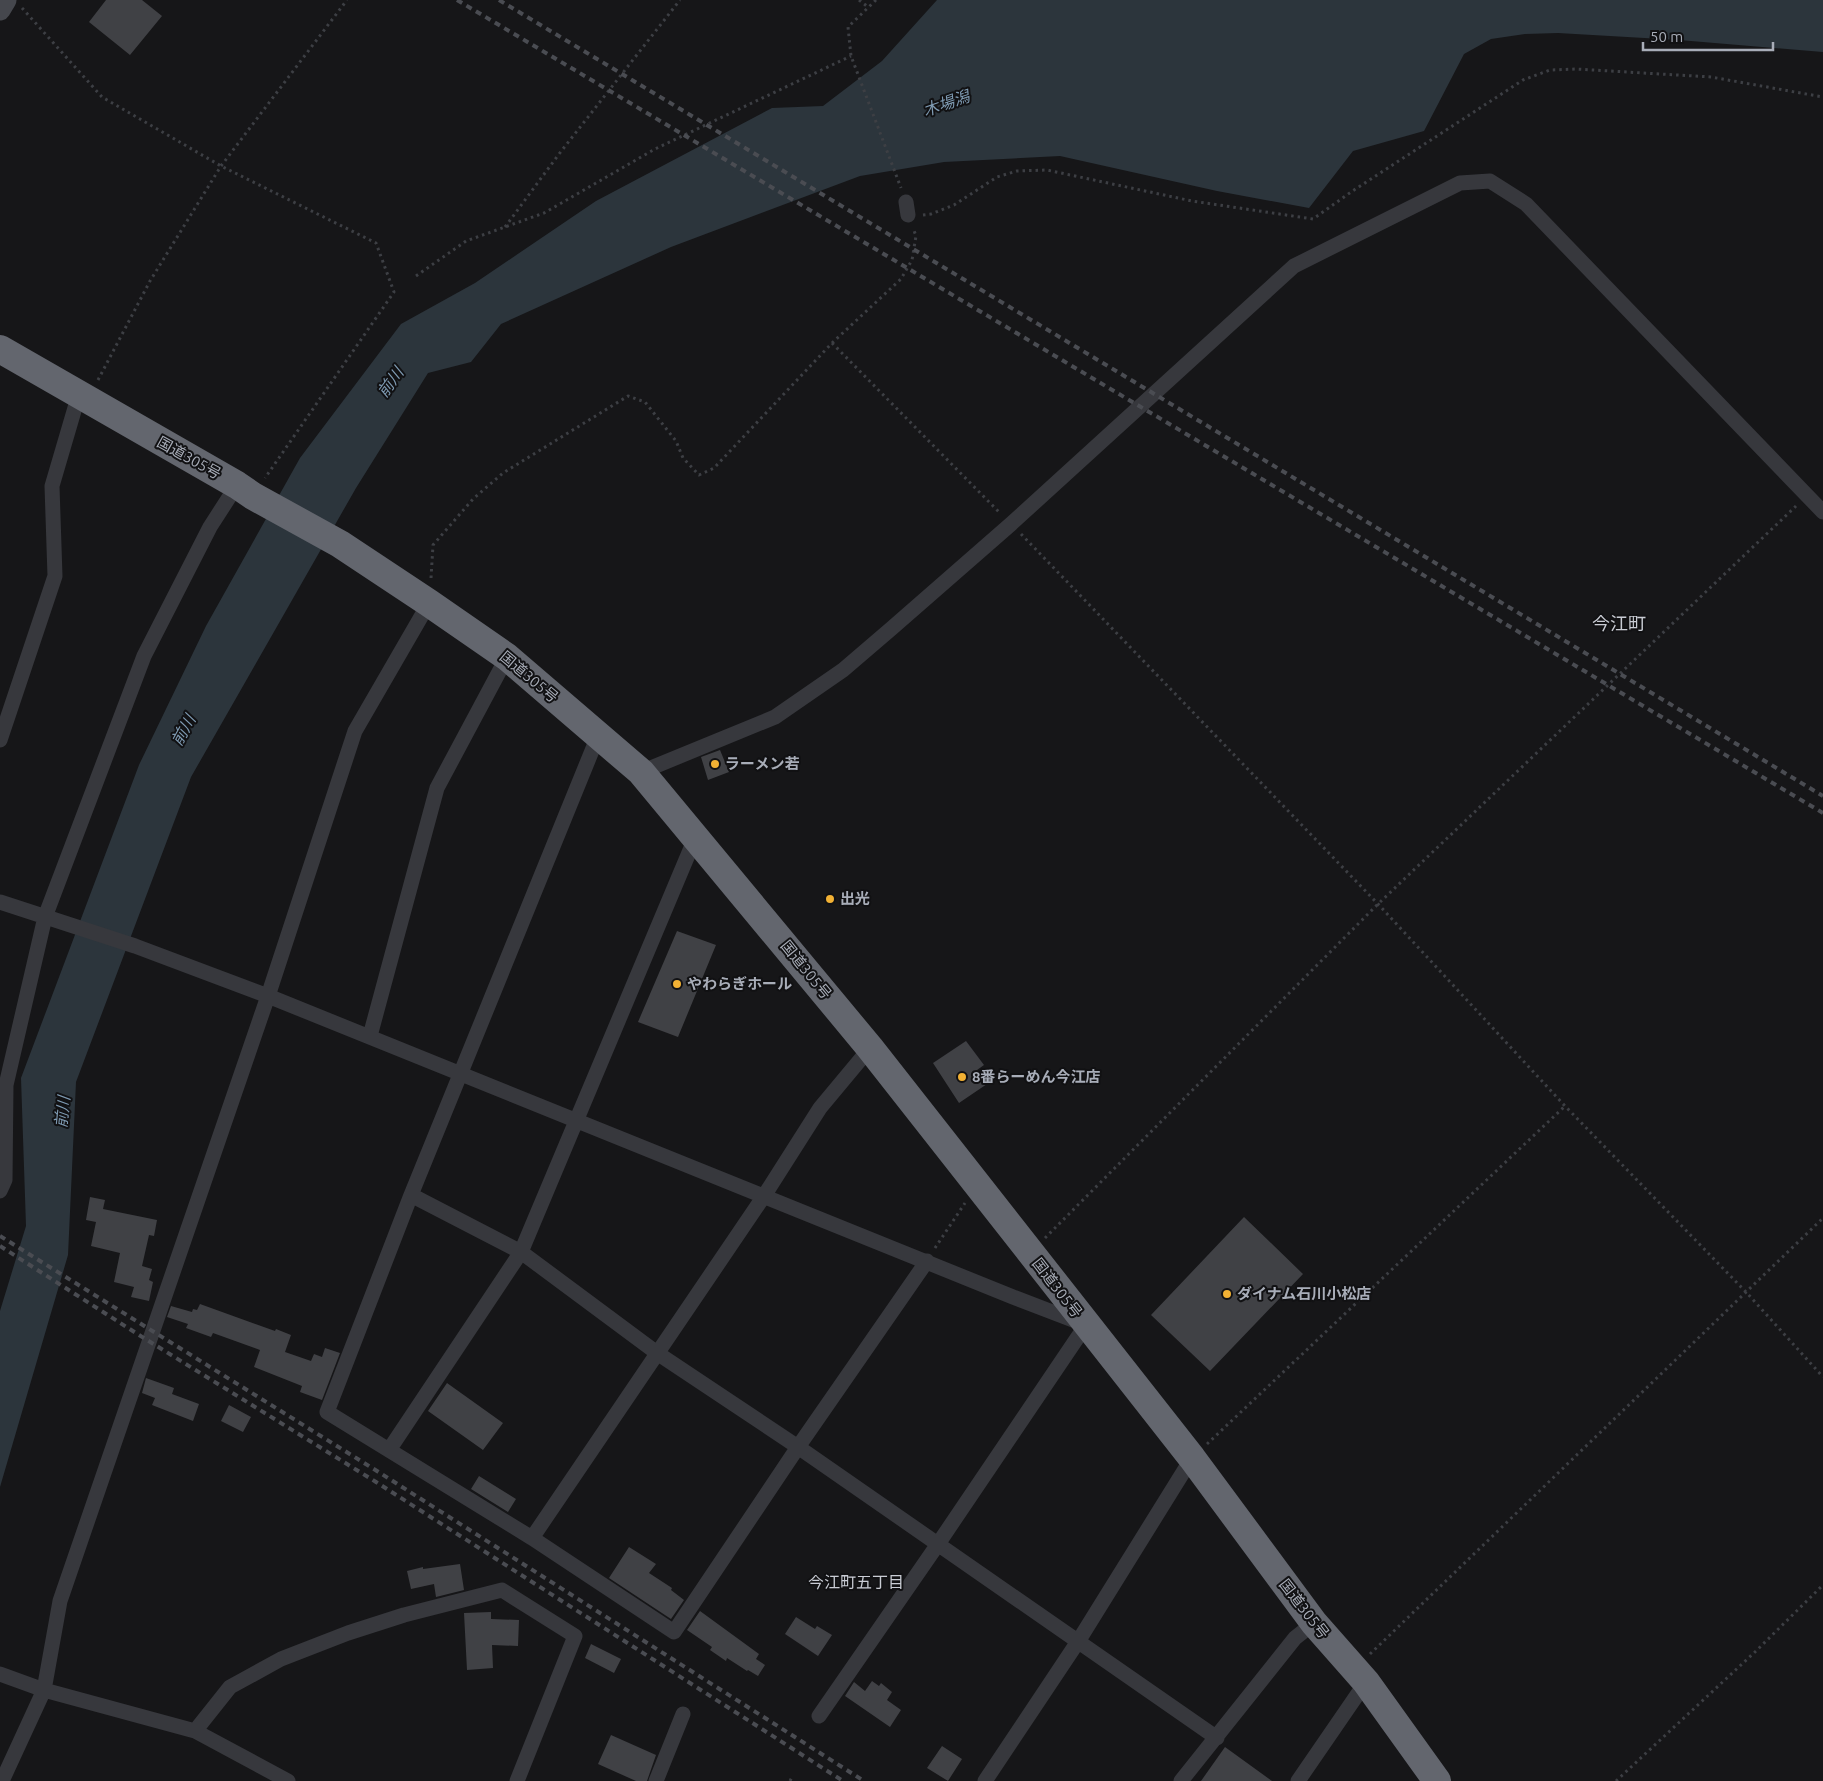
<svg xmlns="http://www.w3.org/2000/svg" width="1823" height="1781" viewBox="0 0 1823 1781" font-family="Ubuntu,'Noto Sans JP',sans-serif">
<style>
.water{fill:#2c353c}
.building{fill:#404145}
.lines{fill:none;stroke-linecap:round;stroke-linejoin:round}
.path{stroke:#3d3f44;stroke-width:3;stroke-dasharray:2.5 4;stroke-linecap:butt}
.street{stroke:#37383d;stroke-width:15}
.secondary{stroke:#45474d;stroke-width:21}
.highway{stroke:#63666e;stroke-width:28}
.rail{stroke:#4a4c52;stroke-width:4;stroke-dasharray:6 5;stroke-linecap:butt}
.poi-dot{fill:#f2b134;stroke:#111113;stroke-width:2}
.labels{text-anchor:middle;stroke-width:4;stroke-linejoin:round;paint-order:stroke}
.street-label{font-size:15px;fill:#a8adb8;stroke:#111113}
.poi-label{font-size:15px;font-weight:bold;fill:#a8adb8;stroke:#111113;text-anchor:start}
.water-label{font-size:16px;font-style:italic;fill:#7f9bb3;stroke:#111113}
.neighbourhood-label{font-size:16px;fill:#c9ccd4;stroke:#111113}
.quarter-label{font-size:18px;fill:#c9ccd4;stroke:#111113}
</style>
<rect width="100%" height="100%" fill="#161618"/>
<path class="water" d="M937 0H1823V52L1679 40 1558 33 1525 34 1491 39 1464 54 1424 131 1353 151 1309 208 1217 191 1060 156 944 162 860 176 671 247 501 324 471 362 428 373 356 488 191 777 76 1082 68 1255 0 1487V1311L26 1226 21 1078 139 765 206 626 300 458 401 324 475 283 596 201 772 108 823 106 882 61Z"/>
<path class="building" d="M106 0H142L162 16 130 55 89 22Z
M720 750 729 772 708 780 701 757Z
M677 931 716 945 678 1037 638 1022Z
M966 1041 984 1065 977 1070 987 1084 959 1103 933 1063Z
M90 1197 105 1200 103 1209 157 1220 154 1236 149 1235 142 1266 152 1269 149 1280 153 1282 149 1301 131 1297 134 1287 114 1282 120 1253 91 1246 96 1222 86 1220Z
M1244 1217 1303 1274 1210 1371 1151 1315Z
M200 1304 275 1331 276 1329 291 1335 285 1352 311 1361 314 1354 322 1357 325 1348 340 1353 322 1400 300 1392 302 1386 254 1367 260 1350 213 1333 211 1337 186 1328 188 1324 167 1317 171 1306 192 1312 193 1309 197 1310Z
M146 1378 174 1388 172 1394 199 1404 193 1421 152 1405 155 1398 142 1393Z
M447 1383 503 1423 483 1450 428 1411Z
M229 1405 251 1417 243 1432 221 1421Z
M479 1476 516 1499 508 1512 471 1489Z
M629 1547 656 1564 649 1573 672 1588 671 1590 684 1600 671 1619 609 1578Z
M460 1564 464 1590 436 1597 434 1584 411 1589 407 1571 423 1567V1569Z
M700 1611 759 1654 756 1659 765 1665 758 1676 748 1670 747 1671 727 1658 726 1661 710 1650 712 1647 687 1630Z
M491 1612V1619L519 1620 518 1646 492 1645 493 1668 467 1670 464 1613Z
M796 1617 815 1629 817 1626 832 1635 818 1656 785 1634Z
M591 1644 621 1659 614 1673 585 1658Z
M872 1681 879 1686 881 1683 892 1692 887 1700 901 1710 890 1727 845 1696 854 1682 865 1691Z
M611 1735 656 1755 647 1781H636L598 1764Z
M942 1746 962 1759 948 1781 927 1768Z
M1225 1747 1272 1781H1201Z"/>
<g class="lines">
<path class="path" d="M859 0 868 7
M876 0 848 27 851 56 901 188
M22 8 102 97 221 166 376 243 394 292 265 478
M923 215 931 214 954 205 997 177 1017 171 1047 170 1192 201 1313 219 1351 192 1523 80 1550 70 1576 69 1711 77 1823 97
M505 227 559 154 680 0
M416 276 466 241 544 213 655 149 851 56
M832 343 1000 513
M98 380 150 281 221 166 347 0
M1021 534 1378 904 1565 1106 1746 1292 1823 1377
M431 578 433 545 473 499 503 473 628 396 645 402 676 441 683 458 699 475 714 468 832 343 901 279 912 260 916 236 913 228
M1045 1238 1378 904 1796 506
M935 1248 965 1203
M1207 1444 1565 1106
M1370 1654 1823 1218
M790 1781 792 1777
M1616 1781 1756 1651 1823 1585"/>
<path class="street" d="M906 202 908 215
M598 736 411 1195 521 1252 657 1353 798 1447 1217 1738
M0 740 55 576 52 486 79 394
M641 772 775 717 843 670 892 628 1011 524 1294 266 1460 183 1490 181 1526 204 1823 512
M0 902 135 946 268 996 1013 1297 1086 1325 938 1544 819 1716
M370 1036 437 788 507 657
M0 1191 5 1180 6 1085 45 917 144 656 210 527 237 485
M411 1195 327 1412 532 1538 674 1632 798 1447 927 1261
M389 1450 521 1252 696 836
M532 1538 764 1196 820 1108 870 1048
M0 1674 44 1690 195 1731 288 1781
M195 1731 230 1687 281 1659 348 1633 404 1615 502 1590 575 1636 517 1781
M2 1781 44 1690 60 1601 268 996 355 731 429 603
M656 1781 683 1714
M985 1781 1079 1640 1192 1458
M1181 1781 1295 1638 1314 1623
M1298 1781 1366 1682"/>
<path class="secondary" d="M0 10 6 0"/>
<path class="highway" d="M0 349 237 485 253 496 340 544 429 603 507 657 641 772 870 1048 1192 1458 1314 1623 1366 1682 1437 1781"/>
<path class="rail" d="M457 0 1823 813
M499 0 1823 796
M0 1236 377 1471 864 1781
M0 1246 139 1335 376 1482 843 1781"/>
</g>
<g class="poi-dot">
<circle cx="715" cy="764" r="5"/>
<circle cx="830" cy="899" r="5"/>
<circle cx="677" cy="984" r="5"/>
<circle cx="962" cy="1077" r="5"/>
<circle cx="1227" cy="1294" r="5"/>
</g>
<g class="labels">
<g class="street-label">
<text transform="translate(189 458) rotate(29)" y="5">国道305号</text>
<text transform="translate(529 677) rotate(40)" y="5">国道305号</text>
<text transform="translate(806 970) rotate(51)" y="5">国道305号</text>
<text transform="translate(1057 1288) rotate(52)" y="5">国道305号</text>
<text transform="translate(1304 1609) rotate(52)" y="5">国道305号</text>
</g>
<g class="poi-label">
<text x="725" y="769">ラーメン若</text>
<text x="840" y="904">出光</text>
<text x="687" y="989">やわらぎホール</text>
<text x="972" y="1082">8番らーめん今江店</text>
<text x="1237" y="1299">ダイナム石川小松店</text>
</g>
<g class="water-label">
<text transform="translate(946 103) rotate(-19)" y="6">木場潟</text>
<text transform="translate(390 382) rotate(-54)" y="6">前川</text>
<text transform="translate(183 730) rotate(-61)" y="6">前川</text>
<text transform="translate(62 1112) rotate(-84)" y="6">前川</text>
</g>
<g class="neighbourhood-label">
<text x="856" y="1588">今江町五丁目</text>
</g>
<g class="quarter-label">
<text x="1619" y="630">今江町</text>
</g>
</g>
<path d="M1643 42v8h130v-8" fill="none" stroke="#a8adb8" stroke-width="2.5"/>
<text x="1650" y="42" font-size="15" fill="#a8adb8" stroke="#111113" stroke-width="4" paint-order="stroke">50 m</text>
</svg>
